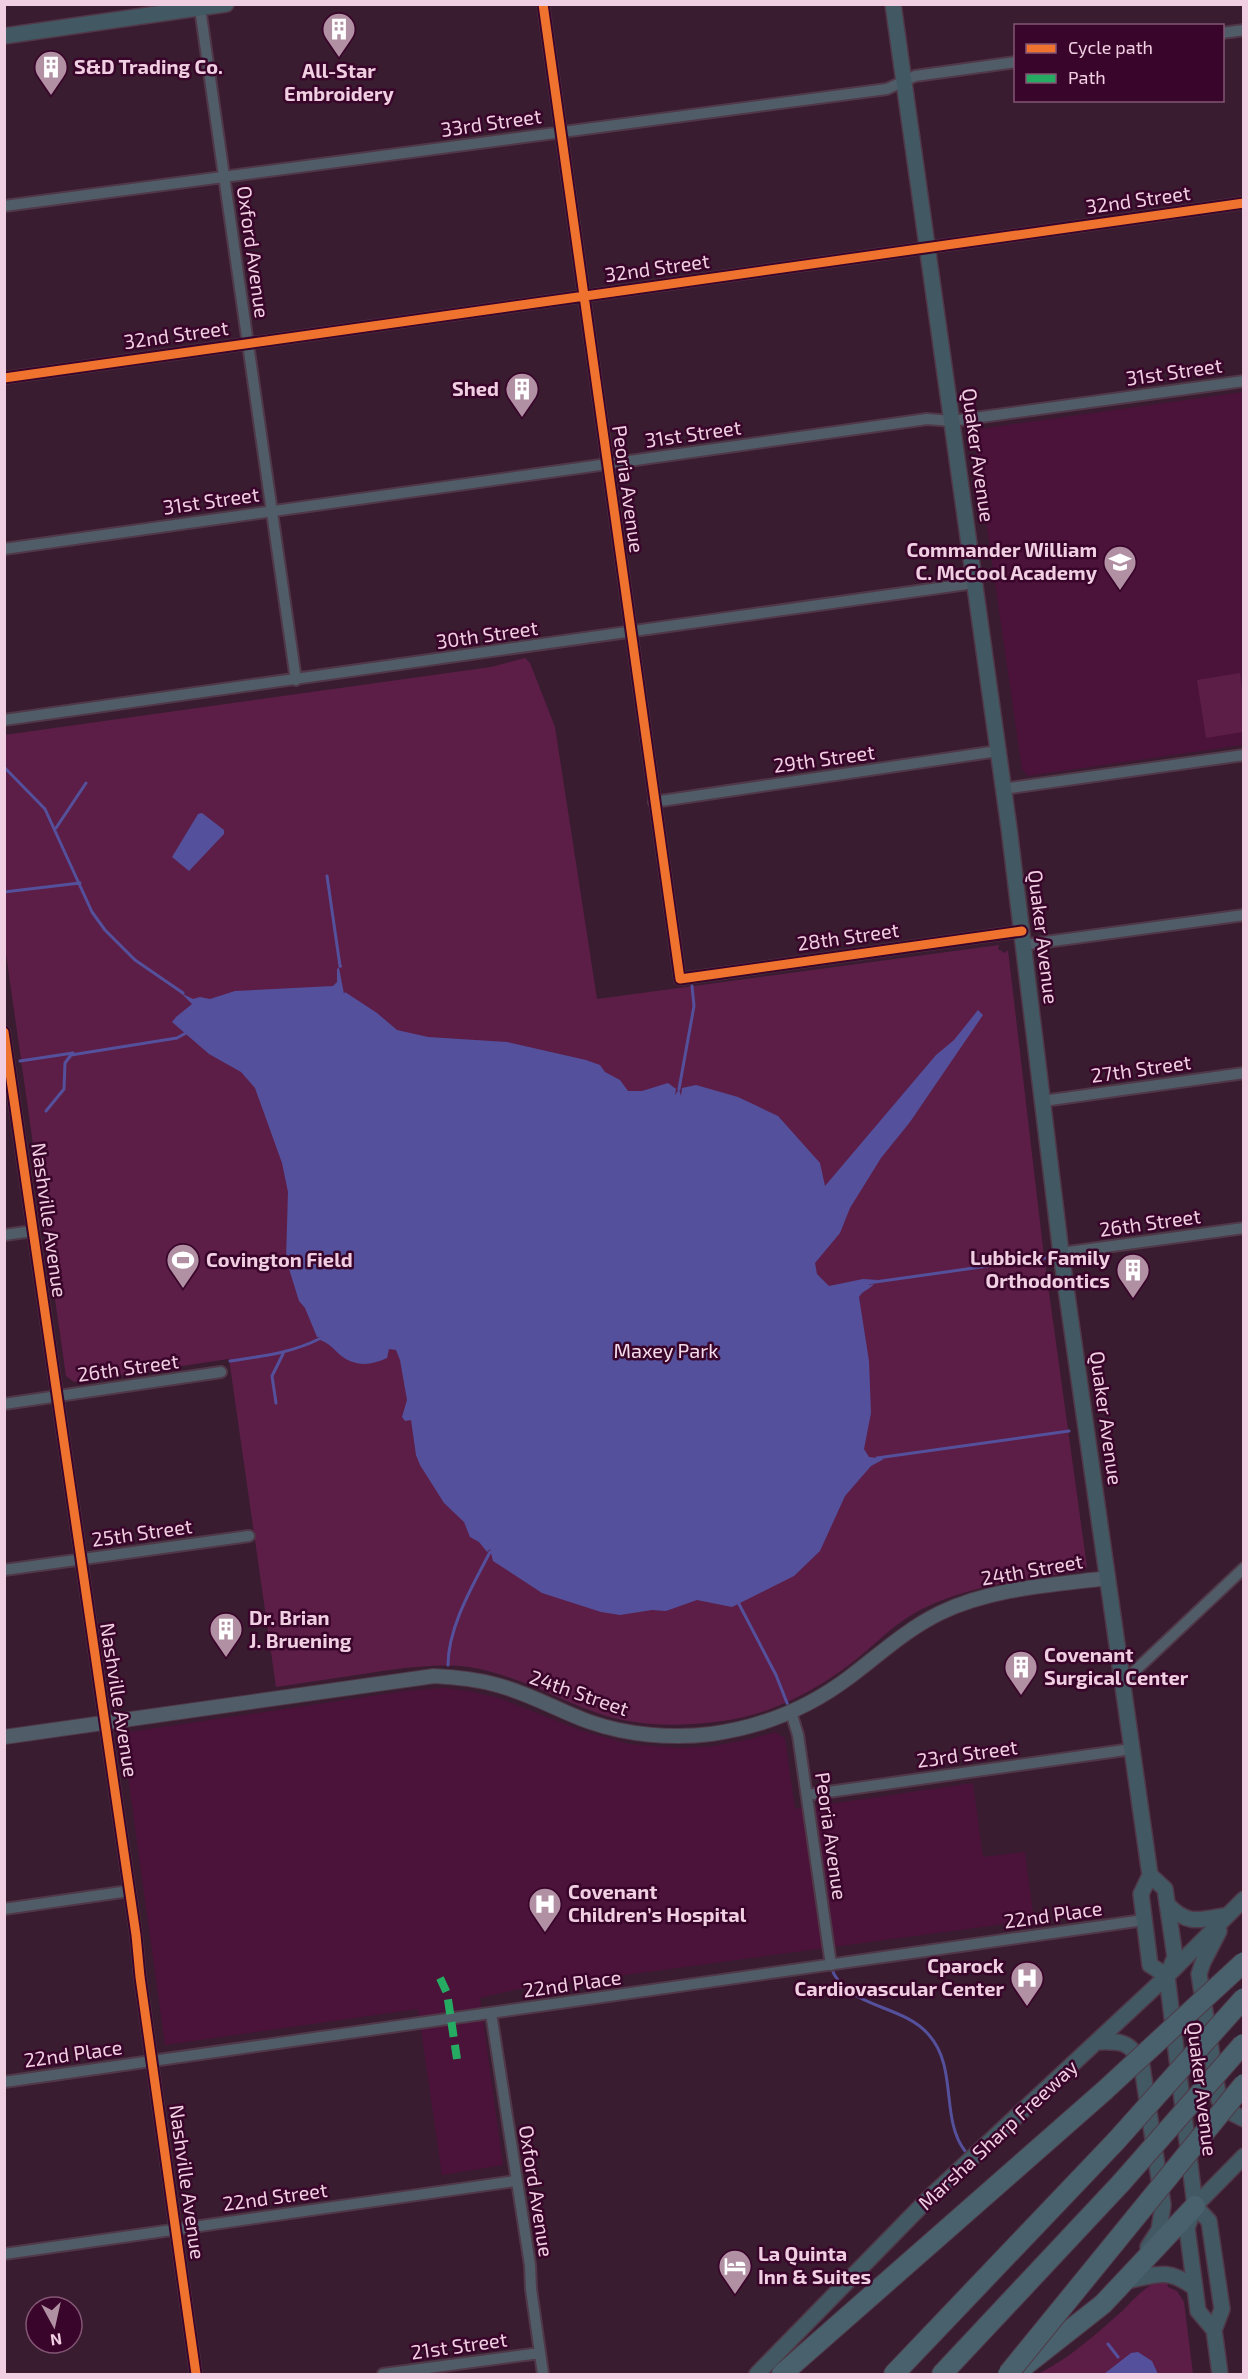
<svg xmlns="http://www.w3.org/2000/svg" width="1248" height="2379" viewBox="0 0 1248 2379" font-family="'Exo 2',sans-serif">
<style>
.built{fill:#4b133a}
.green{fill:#5c1e47}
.water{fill:#55509b}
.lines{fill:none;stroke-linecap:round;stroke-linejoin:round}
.stream{stroke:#55509b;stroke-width:3}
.minor-casing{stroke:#503848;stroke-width:14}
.tertiary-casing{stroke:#503848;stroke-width:16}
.secondary-casing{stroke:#503848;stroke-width:18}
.motorway-casing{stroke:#503848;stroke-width:22}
.minor{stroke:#505d68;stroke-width:10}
.tertiary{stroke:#505d68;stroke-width:14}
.secondary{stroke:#425863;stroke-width:15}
.motorway{stroke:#48616c;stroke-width:20}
.motorway-bridge-casing{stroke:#503848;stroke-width:22;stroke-linecap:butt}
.motorway-bridge{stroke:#48616c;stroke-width:20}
.quiet{stroke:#26ab63;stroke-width:8;stroke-dasharray:15 8;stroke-linecap:butt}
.cycleway-casing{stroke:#3a052a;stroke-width:13}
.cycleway{stroke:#ef722f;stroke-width:9}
.labels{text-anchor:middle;stroke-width:5;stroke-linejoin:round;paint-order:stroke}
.poi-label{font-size:20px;font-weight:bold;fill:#f1cfe2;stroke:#3a052a;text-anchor:start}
.street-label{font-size:20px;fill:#f1cfe2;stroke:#3a052a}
.park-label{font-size:20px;fill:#f3dbe9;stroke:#3a052a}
</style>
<rect width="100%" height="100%" fill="#391c30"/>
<path class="built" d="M1243 392V745L1028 776 1022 769 974 438 978 429Z
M444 1688 469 1691 499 1698 580 1730 629 1744 679 1748 713 1746 750 1739 775 1732 785 1738 795 1809 973 1783 983 1857 1025 1852 1034 1920 514 1990 480 1998 503 2165 442 2175 418 2009 165 2045 122 1733 405 1691Z"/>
<path class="green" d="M525 658 530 663 555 727 597 999 999 945 998 949 1005 953 1008 950 1044 1256 1087 1567 1082 1571C1027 1580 971 1584 920 1610 893 1624 873 1647 849 1665 813 1692 767 1716 722 1721 679 1727 633 1727 592 1711 551 1696 513 1674 469 1667 435 1663 403 1668 370 1673 339 1678 307 1682 276 1687L229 1359 74 1382 66 1376 5 947 4 735 491 667Z
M1240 673 1243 697V732L1206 738 1197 680Z
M1159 2281H1167L1168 2287 1177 2291 1184 2302 1193 2374H1038C1068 2359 1094 2336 1120 2313 1132 2302 1143 2287 1159 2281Z"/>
<path class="water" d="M202 813 224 830V834L189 871 172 857 198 814Z
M342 965V967L339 968 344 994 345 992 377 1013 397 1030 428 1037 507 1042 586 1060 600 1065 605 1072 620 1080 628 1091H642L668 1083 676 1089 675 1095 679 1089 681 1096 682 1088 696 1085 738 1097 778 1116 820 1163 825 1186 936 1055 954 1040 978 1010 983 1015 910 1122 881 1158 850 1208 840 1233 815 1263 817 1274 829 1286 863 1279 879 1280 869 1282V1285L874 1284C869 1290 863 1290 859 1297L869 1361 871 1413 864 1449 869 1457 884 1459 871 1466 845 1496 820 1551 794 1576 732 1607 697 1600 666 1611 652 1610 620 1615 601 1612 542 1593 493 1561 490 1549 487 1552 479 1542 470 1537 464 1522 444 1503 420 1465 416 1455 411 1420 405 1421 402 1417 407 1400 400 1360 396 1350 389 1349 387 1358C370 1366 354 1367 339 1354 333 1348 327 1342 320 1340L321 1337H317L305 1308 299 1301 286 1259 288 1192 282 1163 255 1088 241 1072 209 1054 172 1022 176 1017 192 1004 181 993 193 999 200 997 210 999 235 991 333 986 337 982V969Z
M1138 2352 1152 2361 1158 2374H1104L1131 2353Z"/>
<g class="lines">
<path class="stream" d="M4 767 45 809 92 912 105 930 135 960 183 993
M56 828 86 783
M327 876 340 966
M4 892 80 883
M20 1061 73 1053
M679 1089 694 1006 692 986
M46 1111 64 1089 65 1063 71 1055 177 1038 186 1033
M868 1283 1045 1258
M230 1361C263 1356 292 1353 321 1338
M276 1403 272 1376 283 1354
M877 1458 1069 1431
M739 1604 776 1675 789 1708
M448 1665C448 1627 473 1585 490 1552
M831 1967C845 2009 902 2003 929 2035 958 2068 940 2118 965 2151
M1108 2344 1118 2357"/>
<defs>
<path id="minor" d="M543 4 680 979 1022 931
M200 8 296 680
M1222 33 1244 30
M4 206 887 89 915 76 1016 62
M4 378 1244 203
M4 549 927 419 952 421 1244 381
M4 720 974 583
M1003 789 1244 755
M654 802 998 751
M1023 945 1244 915
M4 1032 136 1935 140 1977 196 2374
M1043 1101 1244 1073
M4 1235 33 1231
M1061 1253 1244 1228
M4 1404 221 1372
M4 1570 249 1536
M1123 1682 1244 1568
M791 1712 798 1735 831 1965
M807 1795 1132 1749
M4 1909 129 1891
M491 2013 530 2265 531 2289 543 2374
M4 2082 1144 1920
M4 2254 515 2181
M383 2374 540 2353"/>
<path id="tertiary" d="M4 1737 434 1676C456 1677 476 1679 497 1685 529 1693 559 1711 590 1722 627 1735 672 1739 711 1734 763 1727 809 1708 851 1676 880 1654 907 1629 940 1613 991 1588 1053 1585 1108 1578"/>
<path id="secondary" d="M893 4 1009 828 1061 1253 1150 1875 1141 1894 1150 1965 1167 1976
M4 36 226 4
M1150 1875 1165 1889 1175 1957 1167 1976 1195 2206 1187 2228 1198 2311 1214 2330
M1167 1904C1187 1926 1201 1920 1228 1915
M1219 1931 1203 1962 1199 1974 1219 2100 1228 2111 1244 2119
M1096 2042C1122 2041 1131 2041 1142 2066L1163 2205 1159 2230 1148 2247
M1195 2206 1209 2221 1222 2309 1214 2330 1220 2374
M1195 2206 1244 2156
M1127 2281C1158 2274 1168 2268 1195 2288
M757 2374 931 2196 1167 1976 1244 1899"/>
<path id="motorway" d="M782 2374 1104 2091
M894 2374 1116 2141
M942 2374 1121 2183
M1014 2374 1103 2304 1195 2206"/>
</defs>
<use href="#minor" class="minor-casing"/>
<use href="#tertiary" class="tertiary-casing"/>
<use href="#secondary" class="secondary-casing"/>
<use href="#motorway" class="motorway-casing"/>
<use href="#minor" class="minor"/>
<use href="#tertiary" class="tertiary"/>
<use href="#secondary" class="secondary"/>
<use href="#motorway" class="motorway"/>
<defs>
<path id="motorway-bridge" d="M1104 2091 1244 1962
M1116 2141 1244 1998
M1121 2183 1243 2044
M1008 2374 1244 2084"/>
</defs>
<use href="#motorway-bridge" class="motorway-bridge-casing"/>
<use href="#motorway-bridge" class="motorway-bridge"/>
<path class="quiet" d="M440 1978 447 1993 457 2059"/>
<defs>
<path id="cycleway" d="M543 4 680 979 1022 931
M4 378 1244 203
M4 1032 136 1935 140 1977 196 2374"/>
</defs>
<use href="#cycleway" class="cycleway-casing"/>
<use href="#cycleway" class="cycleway"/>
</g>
<defs>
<symbol id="building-pin" viewBox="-11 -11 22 30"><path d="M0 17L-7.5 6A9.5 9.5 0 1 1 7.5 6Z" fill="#b190a4" stroke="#3a052a"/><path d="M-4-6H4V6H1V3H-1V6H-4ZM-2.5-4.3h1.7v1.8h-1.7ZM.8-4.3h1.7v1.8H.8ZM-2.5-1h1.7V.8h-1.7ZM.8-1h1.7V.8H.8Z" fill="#fff"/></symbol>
<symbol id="school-pin" viewBox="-11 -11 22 30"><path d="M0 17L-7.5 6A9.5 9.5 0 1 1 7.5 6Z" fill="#b190a4" stroke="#3a052a"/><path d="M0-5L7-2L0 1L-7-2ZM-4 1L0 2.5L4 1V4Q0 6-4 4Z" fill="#fff"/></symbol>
<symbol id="stadium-pin" viewBox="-11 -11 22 30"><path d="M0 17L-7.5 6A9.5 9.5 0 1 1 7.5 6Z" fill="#b190a4" stroke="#3a052a"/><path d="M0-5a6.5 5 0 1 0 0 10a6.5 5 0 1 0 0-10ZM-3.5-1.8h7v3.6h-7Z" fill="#fff"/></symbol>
<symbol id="hospital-pin" viewBox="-11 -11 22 30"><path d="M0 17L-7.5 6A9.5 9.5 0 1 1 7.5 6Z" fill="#b190a4" stroke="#3a052a"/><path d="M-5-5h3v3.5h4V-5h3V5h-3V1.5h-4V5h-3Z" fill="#fff"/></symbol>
<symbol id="hotel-pin" viewBox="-11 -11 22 30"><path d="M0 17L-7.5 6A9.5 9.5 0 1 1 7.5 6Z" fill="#b190a4" stroke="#3a052a"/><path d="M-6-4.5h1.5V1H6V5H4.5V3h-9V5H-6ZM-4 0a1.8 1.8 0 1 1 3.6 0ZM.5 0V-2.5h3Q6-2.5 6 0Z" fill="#fff"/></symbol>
</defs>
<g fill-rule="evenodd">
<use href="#building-pin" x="320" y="10" width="38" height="52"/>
<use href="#building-pin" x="32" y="48" width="38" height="52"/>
<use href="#building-pin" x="503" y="370" width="38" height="52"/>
<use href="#school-pin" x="1101" y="543" width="38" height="52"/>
<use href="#stadium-pin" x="164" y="1241" width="38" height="52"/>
<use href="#building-pin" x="1114" y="1251" width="38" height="52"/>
<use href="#building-pin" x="207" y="1610" width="38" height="52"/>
<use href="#building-pin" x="1002" y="1648" width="38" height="52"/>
<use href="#hospital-pin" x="526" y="1885" width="38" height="52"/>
<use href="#hospital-pin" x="1008" y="1959" width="38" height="52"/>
<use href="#hotel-pin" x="716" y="2247" width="38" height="52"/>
</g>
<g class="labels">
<g class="poi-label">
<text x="74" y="74">S&amp;D Trading Co.</text>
<text x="339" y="78" text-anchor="middle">All-Star<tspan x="339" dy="23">Embroidery</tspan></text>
<text x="499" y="396" text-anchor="end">Shed</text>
<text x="1097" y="557" text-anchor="end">Commander William<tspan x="1097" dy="23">C. McCool Academy</tspan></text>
<text x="1110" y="1265" text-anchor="end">Lubbick Family<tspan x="1110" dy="23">Orthodontics</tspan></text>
<text x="206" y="1267">Covington Field</text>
<text x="249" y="1625">Dr. Brian<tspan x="249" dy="23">J. Bruening</tspan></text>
<text x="1044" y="1662">Covenant<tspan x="1044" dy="23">Surgical Center</tspan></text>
<text x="568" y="1899">Covenant<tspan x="568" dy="23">Children’s Hospital</tspan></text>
<text x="1004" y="1973" text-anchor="end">Cparock<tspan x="1004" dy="23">Cardiovascular Center</tspan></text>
<text x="758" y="2261">La Quinta<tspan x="758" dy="23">Inn &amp; Suites</tspan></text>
</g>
<g class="street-label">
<text transform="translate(491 123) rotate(-8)" y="7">33rd Street</text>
<text transform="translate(1138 200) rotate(-8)" y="7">32nd Street</text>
<text transform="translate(253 252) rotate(82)" y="7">Oxford Avenue</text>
<text transform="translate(657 268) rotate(-8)" y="7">32nd Street</text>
<text transform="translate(176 335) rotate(-8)" y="7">32nd Street</text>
<text transform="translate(1174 372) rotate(-8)" y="7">31st Street</text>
<text transform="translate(693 434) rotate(-8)" y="7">31st Street</text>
<text transform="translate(978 455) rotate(82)" y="7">Quaker Avenue</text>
<text transform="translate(628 489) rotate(82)" y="7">Peoria Avenue</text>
<text transform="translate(211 501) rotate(-8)" y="7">31st Street</text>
<text transform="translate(487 635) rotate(-8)" y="7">30th Street</text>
<text transform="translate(824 759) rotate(-8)" y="7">29th Street</text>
<text transform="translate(848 937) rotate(-8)" y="7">28th Street</text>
<text transform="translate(1043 937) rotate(83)" y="7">Quaker Avenue</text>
<text transform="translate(1141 1069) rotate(-8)" y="7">27th Street</text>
<text transform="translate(49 1220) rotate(82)" y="7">Nashville Avenue</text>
<text transform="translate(1150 1223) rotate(-8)" y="7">26th Street</text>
<text transform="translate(128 1368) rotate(-8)" y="7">26th Street</text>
<text transform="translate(1106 1418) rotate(82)" y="7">Quaker Avenue</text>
<text transform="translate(142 1533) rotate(-8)" y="7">25th Street</text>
<text transform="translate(1032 1570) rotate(-10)" y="7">24th Street</text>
<text transform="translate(579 1693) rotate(19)" y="7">24th Street</text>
<text transform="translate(119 1700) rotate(81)" y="7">Nashville Avenue</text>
<text transform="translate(967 1754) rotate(-8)" y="7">23rd Street</text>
<text transform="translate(831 1836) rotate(82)" y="7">Peoria Avenue</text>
<text transform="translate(1053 1915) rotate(-8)" y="7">22nd Place</text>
<text transform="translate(572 1984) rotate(-8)" y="7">22nd Place</text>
<text transform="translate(73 2054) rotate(-8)" y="7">22nd Place</text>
<text transform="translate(1202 2089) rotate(83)" y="7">Quaker Avenue</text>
<text transform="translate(998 2135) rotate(-43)" y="7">Marsha Sharp Freeway</text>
<text transform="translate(187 2182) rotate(82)" y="7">Nashville Avenue</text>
<text transform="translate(536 2191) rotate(81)" y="7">Oxford Avenue</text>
<text transform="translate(275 2197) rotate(-8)" y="7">22nd Street</text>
<text transform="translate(459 2346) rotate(-8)" y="7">21st Street</text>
</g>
<g class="park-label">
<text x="666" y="1358">Maxey Park</text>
</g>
</g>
<rect width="1248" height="2379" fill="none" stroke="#f1cfe2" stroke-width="12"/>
<rect x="1014" y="24" width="210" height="78" fill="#3a052a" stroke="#835674" stroke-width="1.5"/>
<rect x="1026" y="44" width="30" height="9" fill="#ef722f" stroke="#835674" stroke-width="1.5"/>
<text x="1068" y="54" font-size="18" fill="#f1cfe2">Cycle path</text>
<rect x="1026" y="74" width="30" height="9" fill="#26ab63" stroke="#835674" stroke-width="1.5"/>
<text x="1068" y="84" font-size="18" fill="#f1cfe2">Path</text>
<g transform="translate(54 2325) rotate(172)"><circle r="28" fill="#3a052a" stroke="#835674" stroke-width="1.5"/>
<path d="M0-4.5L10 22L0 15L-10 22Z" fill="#b190a4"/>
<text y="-9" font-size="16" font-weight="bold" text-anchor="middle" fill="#f1cfe2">N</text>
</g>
</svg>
